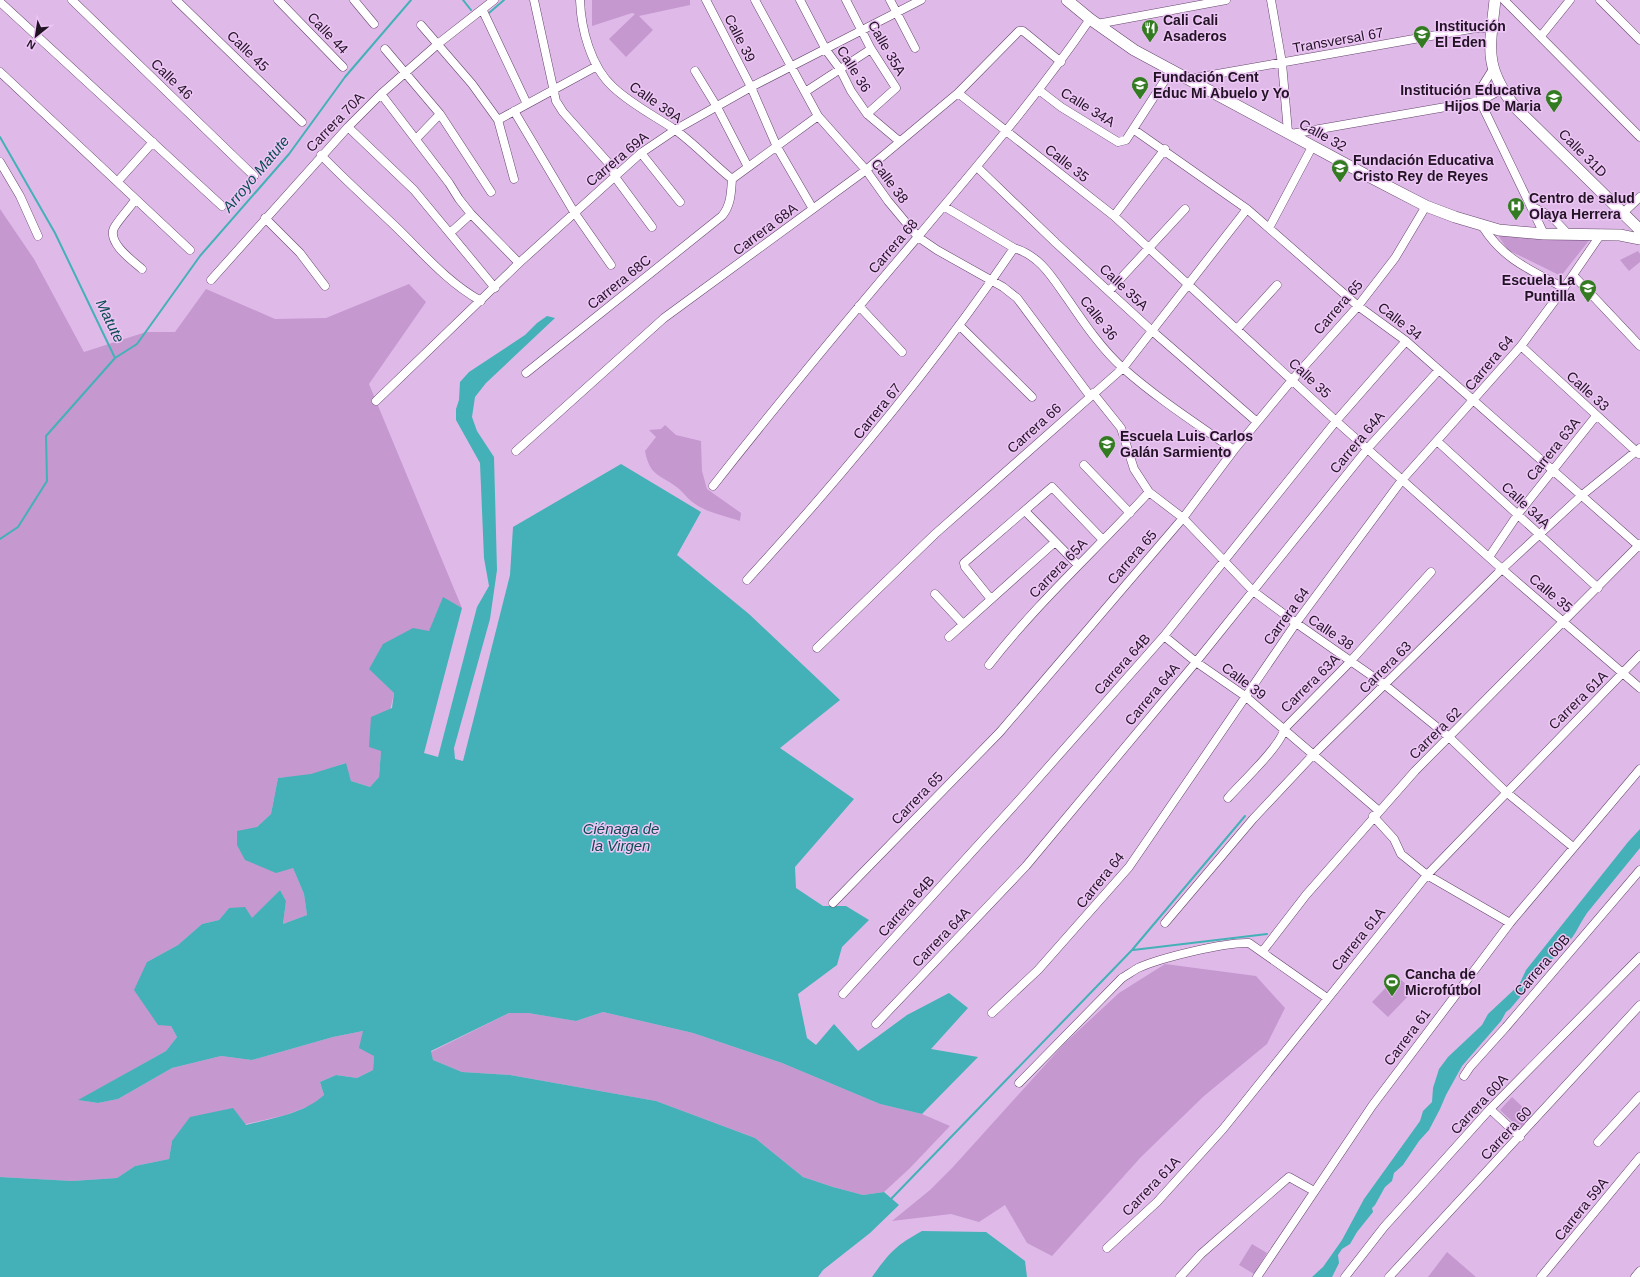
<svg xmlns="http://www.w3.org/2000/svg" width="1640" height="1277" viewBox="0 0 1640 1277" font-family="Helvetica,sans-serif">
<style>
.green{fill:#c598d0}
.water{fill:#43b1b7}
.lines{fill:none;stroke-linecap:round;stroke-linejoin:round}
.stream{stroke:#43b1b7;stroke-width:2}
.street-casing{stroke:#66456d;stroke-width:9}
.secondary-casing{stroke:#66456d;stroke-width:12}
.street{stroke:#fff;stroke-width:8}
.secondary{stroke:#fff;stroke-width:11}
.labels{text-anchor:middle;stroke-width:3;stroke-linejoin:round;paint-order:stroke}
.poi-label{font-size:14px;font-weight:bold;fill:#211324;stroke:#edc6f5;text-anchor:start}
.street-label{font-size:14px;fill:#211324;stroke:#edc6f5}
.water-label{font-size:15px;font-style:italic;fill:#0a4d50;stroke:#edc6f5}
</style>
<rect width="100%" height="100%" fill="#dfbae8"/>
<path class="green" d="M592 0H690V5L639 16 653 30 626 57 609 39 635 14 632 13 592 26Z
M0 209 34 259 84 352 146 332H175L206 289 275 319 326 318 409 284 426 302 369 384 462 608 443 598 429 632 369 668 394 693 381 751 379 777 370 787 351 781 345 763 311 775 278 778 271 814 257 827 293 868 304 894 307 915 283 924 286 901 280 890 252 919 229 908 219 920 202 924 178 945 147 962 171 1026 177 1037 166 1051 79 1100 98 1103 118 1099 172 1068 221 1056 252 1060 333 1037 363 1031 374 1056 373 1070 357 1078 336 1075 320 1082 324 1095 314 1104 286 1115 172 1141 169 1159 135 1166 117 1178 72 1181 0 1177Z
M1497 234 1591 238 1561 276 1508 250Z
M1638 251 1640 254V262L1629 271 1620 260Z
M665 425 676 435 701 441 702 471 707 489 741 513 740 521C725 516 704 512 691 501 686 497 683 492 678 488 660 474 650 477 645 451L656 437 649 430 661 429Z
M1165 964 1256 976 1285 1008 1267 1044 1204 1096 1141 1157 1052 1256 1027 1243 1005 1205 979 1222 951 1214 892 1221 930 1190 953 1167 1064 1044 1119 993Z
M1397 976 1413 991 1388 1017 1372 1002Z
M603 1012 693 1033 782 1063 880 1104 922 1114 950 1126 910 1168 884 1192 863 1195 833 1187 803 1177 755 1138 656 1101 510 1075 462 1072 433 1060 431 1052 509 1013H528L576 1021Z
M1512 1097 1532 1116 1520 1129 1500 1110Z
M1252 1244 1267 1253 1254 1274 1239 1265Z
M1447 1252 1476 1277H1428Z"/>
<path class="water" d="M547 316 555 318 486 383 475 397 472 417 477 431 494 457 497 570 490 619 454 748 455 759 463 761 510 575 513 527 621 464 701 512 677 555 749 614 840 700 780 748 854 799 795 867 796 888 823 906H846L869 920 842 947 837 965 798 994 807 1038 816 1045 834 1024 858 1051 907 1015 949 993 968 1008 931 1049 978 1057 922 1114 880 1104 782 1063 693 1033 603 1012 576 1021 528 1013H509L431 1051 433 1060 462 1072 510 1075 656 1101 755 1138 803 1177 833 1187 863 1195 884 1192 899 1205 870 1233 823 1270 818 1277H0V1177L72 1181 117 1178 135 1166 169 1159 172 1141 190 1117 233 1108 246 1125C273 1118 303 1114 324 1095L320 1082 336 1075 357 1078 373 1070 374 1056 359 1048 363 1031 333 1037 252 1060 221 1056 172 1068 118 1099 98 1103 78 1100 166 1051 177 1037 171 1026 158 1025 134 990 147 962 178 945 202 924 219 920 229 908 245 907 252 918 280 890 286 901 283 924 307 915 304 894 293 868 276 873 245 860 237 845V831L257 827 271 814 278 778 311 774 346 763 351 781 370 787 379 777 381 751 369 747 371 717 392 708 394 693 369 669 383 644 413 628 429 631 443 597 462 608 424 753 438 757 477 607 489 586 484 558 480 463 456 420V409L459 400 460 382 469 372 525 335 537 323Z
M1640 829V848L1587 913C1578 926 1574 940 1560 950L1510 1009 1506 1012 1501 1021 1462 1066 1446 1095 1440 1109 1429 1130 1419 1141 1403 1165 1394 1173 1392 1181 1385 1187 1375 1205 1372 1208 1373 1212 1357 1232 1350 1244 1342 1249 1338 1255 1339 1263 1332 1277H1312L1323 1267 1342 1240 1364 1199 1420 1121 1423 1111 1432 1102 1433 1088 1439 1069 1448 1057 1482 1025 1488 1014 1519 985 1526 970 1628 842Z
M922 1231 986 1232 1025 1261 1027 1277H872C890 1252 895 1246 922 1231Z"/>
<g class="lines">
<path class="stream" d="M463 0 471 10
M489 13 504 0
M0 137 55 233 115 358 46 436 47 481 18 527 0 539
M115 358 137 344 200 256 289 154 345 77 411 0
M1133 950 1267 934
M891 1199 1132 950 1245 816"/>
<defs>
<path id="street" d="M72 0 254 176
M176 0 302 122
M278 0 343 67
M354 0 374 24
M534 0 556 101 563 112 612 167 615 177 652 227
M706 0 751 87 777 147 813 209
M755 0 818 116 866 170 888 201 918 237 937 250 1003 287 1017 298 1090 396
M800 0 826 50 840 69 851 91 867 114 899 141
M846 0 871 49 896 88 867 114
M890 0 915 48
M1271 0 1282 63 1288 132
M1504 0 1640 137
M1600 0 1640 40
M0 2 222 206
M483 11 527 104
M1097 24 1226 0
M421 25 472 84 498 120 514 179
M1541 36 1570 0
M385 49 440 114 491 192
M1493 69 1483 85 1480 101 1544 234
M695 71 717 107 748 167
M0 72 190 250
M1189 79 1476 28H1492
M1039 90 1061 107 1118 142 1126 140 1172 69
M805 92 871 49
M958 93 1114 216 1336 421 1502 569 1640 688
M381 94 449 183 459 199 471 214 519 263
M514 111 574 212 611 265
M498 120 597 66
M348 127 414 190 495 288
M1133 129 1247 209 1358 306 1406 341 1640 547
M1291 134 1480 101 1501 90
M416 139 440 114
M641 153 680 202
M321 155C345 180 371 203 396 227 424 254 447 282 481 301
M0 162 20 196 38 236
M977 167 1056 243 1151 330 1257 422
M732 179 818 116
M118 181 153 142
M135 200C129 209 119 219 114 228 107 243 133 261 142 269
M1531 206 1552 217 1568 234
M945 207 1014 248C1041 256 1053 279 1069 301 1084 323 1103 351 1124 369 1158 399 1197 424 1234 450
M1623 213 1640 197
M1114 216 1165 149
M265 218 300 253 325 286
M1483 227C1504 260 1531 270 1564 288
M1269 228 1312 147
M450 233 471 214
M1573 275 1640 346
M211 280 348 127 381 94 439 43 494 0
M1109 291 1185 209
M859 306 902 352
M959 325 1032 397
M1237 329 1277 285
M1521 346 1639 454
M526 373 722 216C731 205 731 193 732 179 712 163 694 143 674 129 653 115 631 104 613 87 591 67 581 29 580 0
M1093 393 1121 428 1134 469 1149 492 1183 518 1253 591 1296 623 1385 685 1449 737 1506 792 1573 847
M376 401 519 263 641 153 675 130 751 87 921 0
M1437 441 1598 588
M516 451 664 318 866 170 958 93 1019 31H1023L1028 35 1061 62
M1084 465 1130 513
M713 486C779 402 847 320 916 239 976 167 1037 97 1090 19
M1026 512 1078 565
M1489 557 1518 514 1596 416
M747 580C843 475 934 366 1014 248
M935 594 962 623
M990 598 965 567 964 563 1052 487 1103 540
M1164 636 1196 662 1245 696 1379 811
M949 637 1055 542
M817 648 935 534 1123 368 1247 209
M989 665C1037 603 1096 550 1149 492
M1228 798C1240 784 1282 745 1284 729L1348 664 1431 572
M1373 816 1394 839 1401 854 1427 875 1510 923
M833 903 1000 732 1183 518 1234 450 1292 380 1358 306 1395 258 1426 206
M1165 923 1253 819 1313 755 1502 569 1581 496 1640 448
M1262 952 1306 895 1415 771 1640 544
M843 994 1020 799 1164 636 1336 421 1406 341
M992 1013 1038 970 1129 867 1296 623 1402 480 1521 346 1564 288 1601 234
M876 1024 1026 866 1196 662 1368 448 1438 371
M1464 1076 1470 1067 1506 1027 1640 870
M1019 1083 1122 978C1127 975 1133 971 1138 968 1160 958 1225 942 1249 943L1327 998
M1490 1109 1520 1137
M1598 1142 1640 1096
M1107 1248 1157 1202 1223 1129 1427 875 1640 655
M1180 1277 1201 1254 1289 1177 1314 1191
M1257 1277 1372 1106 1510 923 1640 769
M1345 1277 1384 1227 1490 1109 1640 957
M1389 1277 1640 1005
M1541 1277 1640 1157
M1635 1277 1640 1271"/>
<path id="secondary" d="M1067 0 1090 19 1134 50 1368 176 1426 206 1455 217 1499 230 1544 234 1620 235 1640 239
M1495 0C1490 48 1483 66 1515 107L1640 230"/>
</defs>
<use href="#street" class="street-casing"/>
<use href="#secondary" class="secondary-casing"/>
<use href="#street" class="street"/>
<use href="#secondary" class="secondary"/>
</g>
<defs>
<symbol id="restaurant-pin" viewBox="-11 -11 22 30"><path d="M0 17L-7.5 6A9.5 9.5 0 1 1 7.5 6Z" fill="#337b21" stroke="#edc6f5"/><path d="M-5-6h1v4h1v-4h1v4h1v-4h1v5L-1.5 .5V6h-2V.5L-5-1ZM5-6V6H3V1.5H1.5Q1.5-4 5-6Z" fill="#fff"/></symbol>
<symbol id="school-pin" viewBox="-11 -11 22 30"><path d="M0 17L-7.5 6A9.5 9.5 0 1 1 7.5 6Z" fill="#337b21" stroke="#edc6f5"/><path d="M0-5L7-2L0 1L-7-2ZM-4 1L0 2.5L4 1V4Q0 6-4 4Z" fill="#fff"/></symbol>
<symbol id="hospital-pin" viewBox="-11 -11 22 30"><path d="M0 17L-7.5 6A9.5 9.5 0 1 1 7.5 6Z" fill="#337b21" stroke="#edc6f5"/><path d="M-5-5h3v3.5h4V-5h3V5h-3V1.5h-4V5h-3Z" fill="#fff"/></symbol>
<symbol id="stadium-pin" viewBox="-11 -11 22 30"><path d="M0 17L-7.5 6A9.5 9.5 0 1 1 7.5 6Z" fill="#337b21" stroke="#edc6f5"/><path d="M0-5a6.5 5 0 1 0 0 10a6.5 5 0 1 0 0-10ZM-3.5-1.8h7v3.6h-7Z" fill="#fff"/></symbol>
</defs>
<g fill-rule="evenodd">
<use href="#restaurant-pin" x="1140" y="18" width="20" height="27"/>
<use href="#school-pin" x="1412" y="24" width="20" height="27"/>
<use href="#school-pin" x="1130" y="75" width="20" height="27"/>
<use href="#school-pin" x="1544" y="88" width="20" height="27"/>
<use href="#school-pin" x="1330" y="158" width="20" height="27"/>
<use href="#hospital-pin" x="1506" y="196" width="20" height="27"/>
<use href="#school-pin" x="1578" y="278" width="20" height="27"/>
<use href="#school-pin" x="1097" y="434" width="20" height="27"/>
<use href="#stadium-pin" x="1382" y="972" width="20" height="27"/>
</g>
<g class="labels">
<g class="poi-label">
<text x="1163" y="25">Cali Cali<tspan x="1163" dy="16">Asaderos</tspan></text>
<text x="1435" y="31">Institución<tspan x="1435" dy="16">El Eden</tspan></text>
<text x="1153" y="82">Fundación Cent<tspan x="1153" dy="16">Educ Mi Abuelo y Yo</tspan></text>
<text x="1541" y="95" text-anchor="end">Institución Educativa<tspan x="1541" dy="16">Hijos De Maria</tspan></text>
<text x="1353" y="165">Fundación Educativa<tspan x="1353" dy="16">Cristo Rey de Reyes</tspan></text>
<text x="1529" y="203">Centro de salud<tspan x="1529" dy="16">Olaya Herrera</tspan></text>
<text x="1575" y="285" text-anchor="end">Escuela La<tspan x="1575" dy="16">Puntilla</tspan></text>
<text x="1120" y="441">Escuela Luis Carlos<tspan x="1120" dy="16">Galán Sarmiento</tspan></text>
<text x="1405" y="979">Cancha de<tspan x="1405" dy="16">Microfútbol</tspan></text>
</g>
<g class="street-label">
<text transform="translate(328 33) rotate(46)" y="5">Calle 44</text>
<text transform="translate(740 38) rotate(63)" y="5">Calle 39</text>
<text transform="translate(1338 40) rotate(-10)" y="5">Transversal 67</text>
<text transform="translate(887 48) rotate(60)" y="5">Calle 35A</text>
<text transform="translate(248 51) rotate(44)" y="5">Calle 45</text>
<text transform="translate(854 69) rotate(58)" y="5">Calle 36</text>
<text transform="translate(172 79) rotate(44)" y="5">Calle 46</text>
<text transform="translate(656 102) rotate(35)" y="5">Calle 39A</text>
<text transform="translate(1088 107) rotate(32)" y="5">Calle 34A</text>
<text transform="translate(335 122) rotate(-46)" y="5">Carrera 70A</text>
<text transform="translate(1323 135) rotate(29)" y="5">Calle 32</text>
<text transform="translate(1583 153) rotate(45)" y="5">Calle 31D</text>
<text transform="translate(617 159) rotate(-40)" y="5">Carrera 69A</text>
<text transform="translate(1067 163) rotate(38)" y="5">Calle 35</text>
<text transform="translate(890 181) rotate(53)" y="5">Calle 38</text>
<text transform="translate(765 229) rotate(-37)" y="5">Carrera 68A</text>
<text transform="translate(893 246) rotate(-49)" y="5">Carrera 68</text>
<text transform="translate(619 282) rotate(-39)" y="5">Carrera 68C</text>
<text transform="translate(1124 287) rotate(43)" y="5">Calle 35A</text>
<text transform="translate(1338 307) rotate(-49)" y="5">Carrera 65</text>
<text transform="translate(1099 318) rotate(52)" y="5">Calle 36</text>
<text transform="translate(1400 321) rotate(38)" y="5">Calle 34</text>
<text transform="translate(1489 363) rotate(-50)" y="5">Carrera 64</text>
<text transform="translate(1310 378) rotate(43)" y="5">Calle 35</text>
<text transform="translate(1588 391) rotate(42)" y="5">Calle 33</text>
<text transform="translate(877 411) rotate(-51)" y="5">Carrera 67</text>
<text transform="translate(1034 428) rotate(-42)" y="5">Carrera 66</text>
<text transform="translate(1357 442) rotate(-50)" y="5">Carrera 64A</text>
<text transform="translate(1553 449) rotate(-51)" y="5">Carrera 63A</text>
<text transform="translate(1526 505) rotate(43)" y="5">Calle 34A</text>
<text transform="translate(1132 557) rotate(-49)" y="5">Carrera 65</text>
<text transform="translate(1058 568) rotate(-46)" y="5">Carrera 65A</text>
<text transform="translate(1551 593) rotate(40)" y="5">Calle 35</text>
<text transform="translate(1286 616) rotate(-54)" y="5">Carrera 64</text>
<text transform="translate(1331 632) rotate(34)" y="5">Calle 38</text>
<text transform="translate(1122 664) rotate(-48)" y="5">Carrera 64B</text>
<text transform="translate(1385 667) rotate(-45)" y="5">Carrera 63</text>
<text transform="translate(1244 681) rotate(37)" y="5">Calle 39</text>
<text transform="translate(1310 683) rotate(-45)" y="5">Carrera 63A</text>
<text transform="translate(1152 694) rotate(-50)" y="5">Carrera 64A</text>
<text transform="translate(1578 700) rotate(-45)" y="5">Carrera 61A</text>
<text transform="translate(1435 733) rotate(-45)" y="5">Carrera 62</text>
<text transform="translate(917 798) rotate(-46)" y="5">Carrera 65</text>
<text transform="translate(1100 880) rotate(-51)" y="5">Carrera 64</text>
<text transform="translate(906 906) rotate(-48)" y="5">Carrera 64B</text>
<text transform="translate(941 937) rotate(-46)" y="5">Carrera 64A</text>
<text transform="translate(1358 939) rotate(-51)" y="5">Carrera 61A</text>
<text transform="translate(1542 965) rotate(-49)" y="5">Carrera 60B</text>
<text transform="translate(1407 1037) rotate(-53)" y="5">Carrera 61</text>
<text transform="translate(1479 1104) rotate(-47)" y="5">Carrera 60A</text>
<text transform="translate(1506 1133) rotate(-47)" y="5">Carrera 60</text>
<text transform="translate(1151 1186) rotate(-46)" y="5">Carrera 61A</text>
<text transform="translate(1581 1209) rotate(-51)" y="5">Carrera 59A</text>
</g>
<g class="water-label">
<text transform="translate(256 174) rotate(-50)" y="5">Arroyo Matute</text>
<text transform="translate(110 321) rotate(64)" y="5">Matute</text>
<text x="621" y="834">Ciénaga de<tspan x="621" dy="17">la Virgen</tspan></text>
</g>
</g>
<g transform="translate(36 36) rotate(210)" stroke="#edc6f5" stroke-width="3" paint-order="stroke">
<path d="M0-3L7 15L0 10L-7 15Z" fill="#211324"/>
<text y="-6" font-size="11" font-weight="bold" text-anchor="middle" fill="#211324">N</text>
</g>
</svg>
